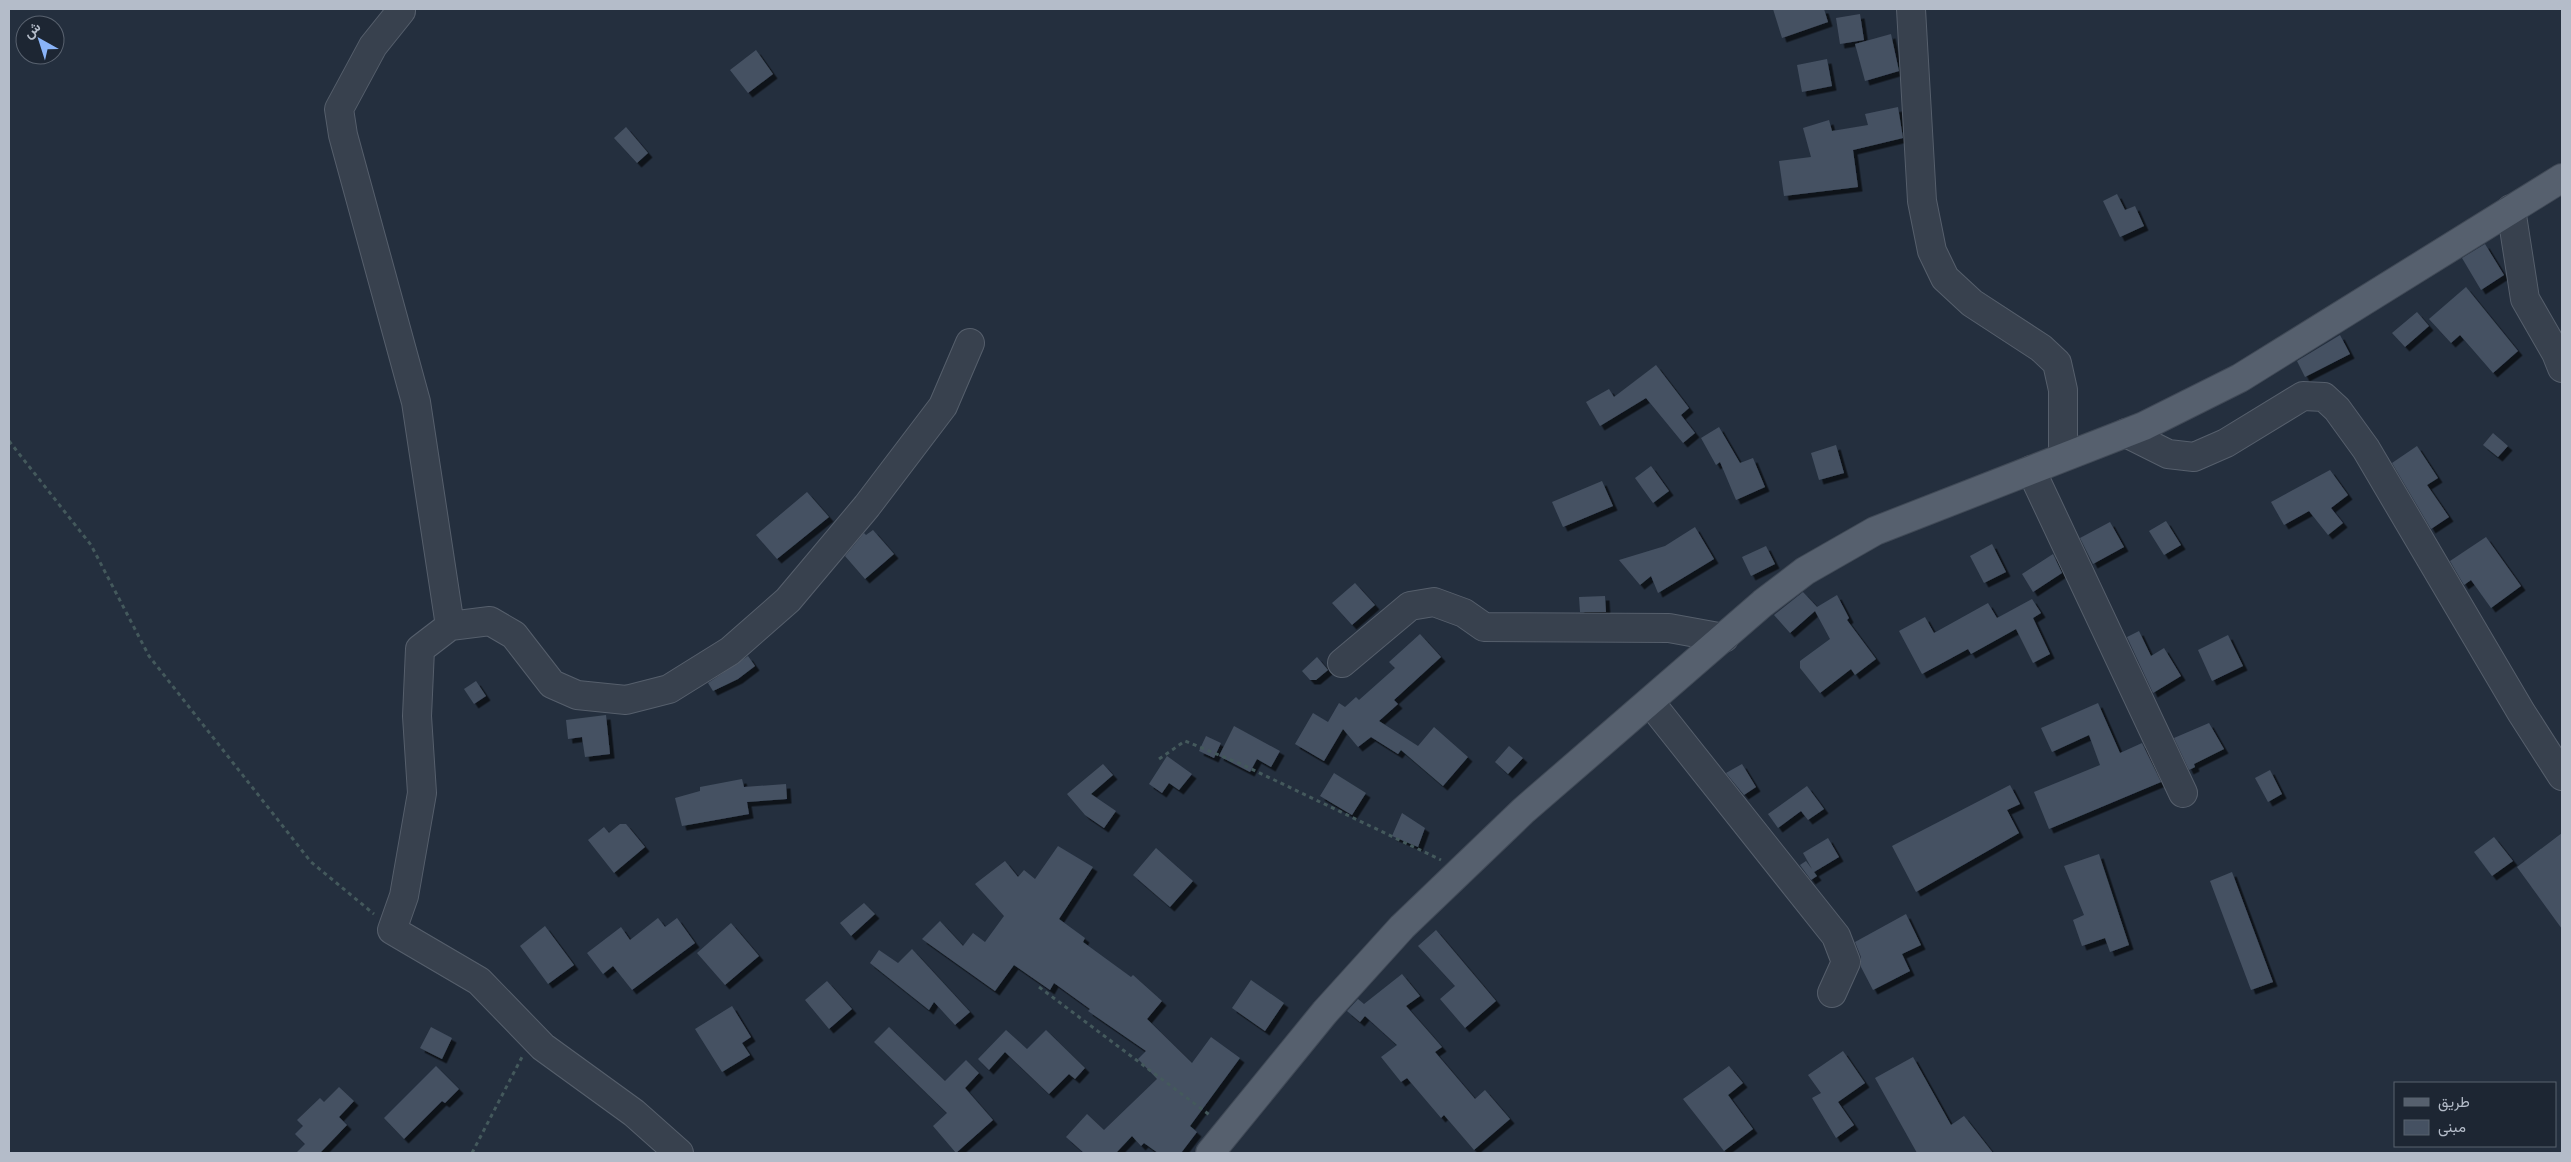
<svg xmlns="http://www.w3.org/2000/svg" width="2571" height="1162" viewBox="0 0 2571 1162" font-family="'PT Sans Narrow',Vazirmatn,sans-serif">
<style>
.building{fill:#455162;filter:url(#shadow)}
.lines{fill:none;stroke-linecap:round;stroke-linejoin:round}
.minor-casing{stroke:#565f6c;stroke-width:30}
.major-casing{stroke:#414a57;stroke-width:30}
.path{stroke:#44595c;stroke-width:3;stroke-dasharray:4 4;stroke-linecap:butt}
.minor{stroke:#38414e;stroke-width:28}
.major{stroke:#56606e;stroke-width:28}
</style>
<defs>
<filter id="shadow"><feDropShadow dx="4.5" dy="4.5" stdDeviation="0" flood-color="#0009"/></filter>
</defs>
<rect width="100%" height="100%" fill="#242f3e"/>
<path class="building" d="M1773 9H1824L1828 22 1782 38Z
M1860 14 1864 40 1840 44 1836 18Z
M1891 34 1899 71 1865 81 1855 44Z
M756 50 773 74 748 93 730 70Z
M1827 59 1832 86 1802 92 1797 65Z
M1898 107 1903 138 1853 150 1858 187 1784 196 1779 161 1811 157 1803 128 1829 120 1832 131 1868 125 1865 114Z
M626 127 648 153 637 163 614 138Z
M2117 194 2125 210 2135 206 2144 226 2120 237 2103 201Z
M2485 244 2504 275 2481 290 2462 258Z
M2466 287 2518 351 2493 373 2460 335 2451 343 2429 319Z
M2417 312 2429 326 2405 347 2392 333Z
M2340 335 2350 354 2305 377 2297 361Z
M1656 365 1689 408 1681 415 1695 433 1683 443 1646 398 1600 426 1586 402 1609 389 1614 397Z
M1719 427 1740 463 1753 458 1765 487 1736 500 1720 462 1716 465 1701 438Z
M2493 433 2508 446 2498 457 2483 445Z
M1836 445 1844 473 1819 480 1811 453Z
M2417 446 2438 478 2427 485 2449 517 2431 529 2392 463Z
M1651 466 1669 491 1653 503 1635 478Z
M2330 470 2348 495 2331 508 2343 523 2328 535 2309 511 2284 525 2271 502Z
M1602 481 1613 506 1563 527 1552 502Z
M807 492 829 517 777 559 756 535Z
M2166 521 2181 545 2164 555 2149 531Z
M2110 522 2124 547 2093 564 2080 538Z
M1695 527 1714 559 1658 593 1651 576 1640 585 1619 560 1665 546Z
M873 530 894 554 865 579 845 556 864 533 866 535Z
M2486 537 2521 586 2491 608 2471 580 2464 585 2450 561Z
M1992 544 2006 572 1984 583 1970 556Z
M1766 546 1775 564 1751 576 1742 557Z
M2053 554 2062 573 2033 592 2022 574Z
M1355 583 1375 605 1352 625 1332 603Z
M1803 592 1817 607 1837 595 1849 618 1847 620 1876 659 1855 675 1851 669 1820 693 1800 668V661L1830 639 1815 611 1790 633 1774 615Z
M1605 596 1606 612H1580L1579 597Z
M2032 599 2041 613 2033 618 2050 654 2033 663 2016 629 1971 654 1968 649 1922 674 1899 631 1925 617 1934 633 1988 603 1997 618Z
M2139 631 2151 656 2164 648 2181 676 2153 693 2127 637Z
M1420 634 1441 657 1394 700 1398 704 1379 721 1418 746 1434 727 1468 757 1443 786 1401 750 1398 754 1371 737 1358 747 1343 729 1324 761 1295 744 1313 713 1328 722 1339 703 1345 707 1356 697 1359 700 1395 668 1389 662Z
M2228 635 2243 666 2212 681 2198 650Z
M748 656 755 666 738 679 713 691 708 683Z
M1317 657 1328 670 1316 680H1310L1302 671Z
M476 681 486 696 474 704 464 689Z
M2098 703 2120 753 2142 743 2161 782 2049 829 2034 792 2100 765 2089 735 2052 752 2041 728Z
M606 715 610 754 585 757 582 737 568 739 566 720Z
M2209 723 2224 749 2194 764 2195 767 2189 770 2174 738Z
M1234 726 1280 751 1271 767 1257 759 1250 772 1219 756Z
M1206 736 1221 743 1214 758 1199 751Z
M1509 746 1523 758 1508 774 1495 762Z
M1167 756 1192 774 1179 790 1169 783 1162 793 1149 784Z
M1103 764 1113 775 1091 794 1116 811 1104 828 1085 815 1067 794Z
M1742 764 1756 787 1744 795 1726 773Z
M2270 770 2282 794 2268 802 2255 778Z
M1334 773 1366 793 1352 815 1320 796Z
M742 779 744 787 786 784 787 799 747 802 749 814 682 826 675 798 700 791V787Z
M2010 785 2020 804 2007 810 2019 833 1916 892 1892 846Z
M1807 786 1824 809 1808 820 1801 811 1778 828 1768 814Z
M1402 813 1425 828 1418 847 1392 836Z
M620 824H626L645 847 614 873 588 840 604 827 609 833Z
M2562 833V929L2517 867Z
M2494 837 2513 861 2492 876 2474 852Z
M1828 838 1839 857 1814 872 1817 876 1811 880 1800 865 1806 861 1812 869 1803 853Z
M1058 846 1093 867 1059 919 1085 938 1083 942 1131 977 1133 975 1162 1001 1147 1019 1192 1063 1211 1037 1240 1058 1190 1126 1197 1132 1181 1153H1158L1144 1143 1141 1146 1132 1136 1116 1153H1084L1066 1137 1087 1114 1104 1130 1157 1079 1138 1059 1146 1051 1088 1011 1090 1009 1054 983 1050 990 1014 965 995 991 922 939 940 921 963 946 973 933 985 942 1004 916 975 884 1005 861 1018 877 1024 870 1035 879Z
M1156 848 1193 881 1170 907 1133 875Z
M2099 854 2129 945 2110 952 2105 938 2082 946 2073 920 2084 915 2064 866Z
M2232 872 2273 982 2251 990 2210 881Z
M864 903 875 914 851 936 840 923Z
M1906 914 1921 945 1902 954 1910 971 1873 990 1861 967V957L1855 942Z
M658 918 665 927 677 918 695 943 632 990 613 966 603 974 587 953 621 927 630 940Z
M731 923 759 956 725 985 697 953Z
M545 926 574 965 548 984 520 946Z
M1436 930 1496 1001 1465 1028 1440 999 1455 986 1418 946Z
M912 949 970 1012 955 1025 934 1002 929 1010 870 963 879 950 898 963Z
M1402 974 1420 996 1406 1006 1442 1047 1435 1052 1475 1099 1485 1090 1510 1119 1474 1150 1444 1115 1441 1118 1407 1078 1401 1082 1381 1057 1397 1045 1365 1016 1360 1022 1347 1011 1358 999 1364 1004Z
M1251 980 1284 1003 1265 1031 1232 1008Z
M827 981 852 1009 829 1029 805 1000Z
M732 1006 751 1037 742 1043 750 1055 722 1072 695 1029Z
M431 1027 452 1038 442 1059 420 1048Z
M889 1027 945 1081 966 1060 979 1073 965 1088 993 1120 956 1153 933 1126 947 1113 874 1042Z
M1006 1030 1027 1049 1046 1030 1085 1068 1075 1079 1069 1074 1049 1094 1005 1052 989 1070 978 1059Z
M1843 1051 1865 1083 1838 1102 1854 1125 1836 1138 1812 1098 1821 1093 1808 1075Z
M1913 1057 1951 1125 1964 1116 1993 1153H1917L1875 1078Z
M436 1066 459 1089 445 1103 442 1101 404 1139 384 1118Z
M1729 1066 1743 1083 1728 1095 1753 1129 1724 1151 1683 1099Z
M339 1087 354 1101 339 1117 347 1125 320 1153H296L305 1144 295 1134 303 1126 297 1120 320 1098 324 1102Z"/>
<g class="lines">
<defs>
<path id="minor" d="M1911 9 1922 201 1932 251 1945 278 1972 303 2041 348 2057 363 2063 390V457
M401 11 373 46 339 109 343 135 416 402 450 626 420 649 417 716 422 793 404 896 392 930 479 981 543 1047 634 1113 679 1153
M2511 209 2525 299 2556 353 2562 368
M2126 433 2168 454 2194 457 2226 443 2303 396 2324 397 2337 409 2366 449 2521 712 2562 776
M2031 470 2183 793
M450 626 490 621 514 635 552 684 577 695 626 700 669 689 730 651 788 600 867 506 943 406 970 343
M1342 663 1410 606 1434 602 1464 613 1484 627 1669 628 1724 638
M1650 702 1836 936 1846 962 1832 993"/>
<path id="major" d="M1210 1153 1325 1012 1402 927 1523 811 1763 603 1805 571 1875 531 2144 426 2240 378 2562 178"/>
</defs>
<use href="#minor" class="minor-casing"/>
<use href="#major" class="major-casing"/>
<path class="path" d="M9 441 91 545 149 656 311 862 374 914
M1159 759 1185 741 1241 764 1441 860
M1039 987 1211 1116
M472 1153 522 1057"/>
<use href="#minor" class="minor"/>
<use href="#major" class="major"/>
</g>
<rect width="2571" height="1162" fill="none" stroke="#b4bcc9" stroke-width="20"/>
<rect x="2394" y="1082" width="162" height="65" fill="#1d2633" stroke="#59626f"/>
<rect x="2404" y="1098" width="25" height="8" fill="#56606e" stroke="#59626f"/>
<text x="2438" y="1107" font-size="15" fill="#b4bcc9">طريق</text>
<rect x="2404" y="1120" width="25" height="15" fill="#455162" stroke="#59626f"/>
<text x="2438" y="1132" font-size="15" fill="#b4bcc9">مبنى</text>
<g transform="translate(40 40) rotate(321)"><circle r="24" fill="#1d2633" stroke="#59626f"/>
<path d="M0-4L9 19L0 12L-9 19Z" fill="#8ab4f8"/>
<text y="-8" font-size="14" font-weight="bold" text-anchor="middle" fill="#b4bcc9">ش</text>
</g>
</svg>
